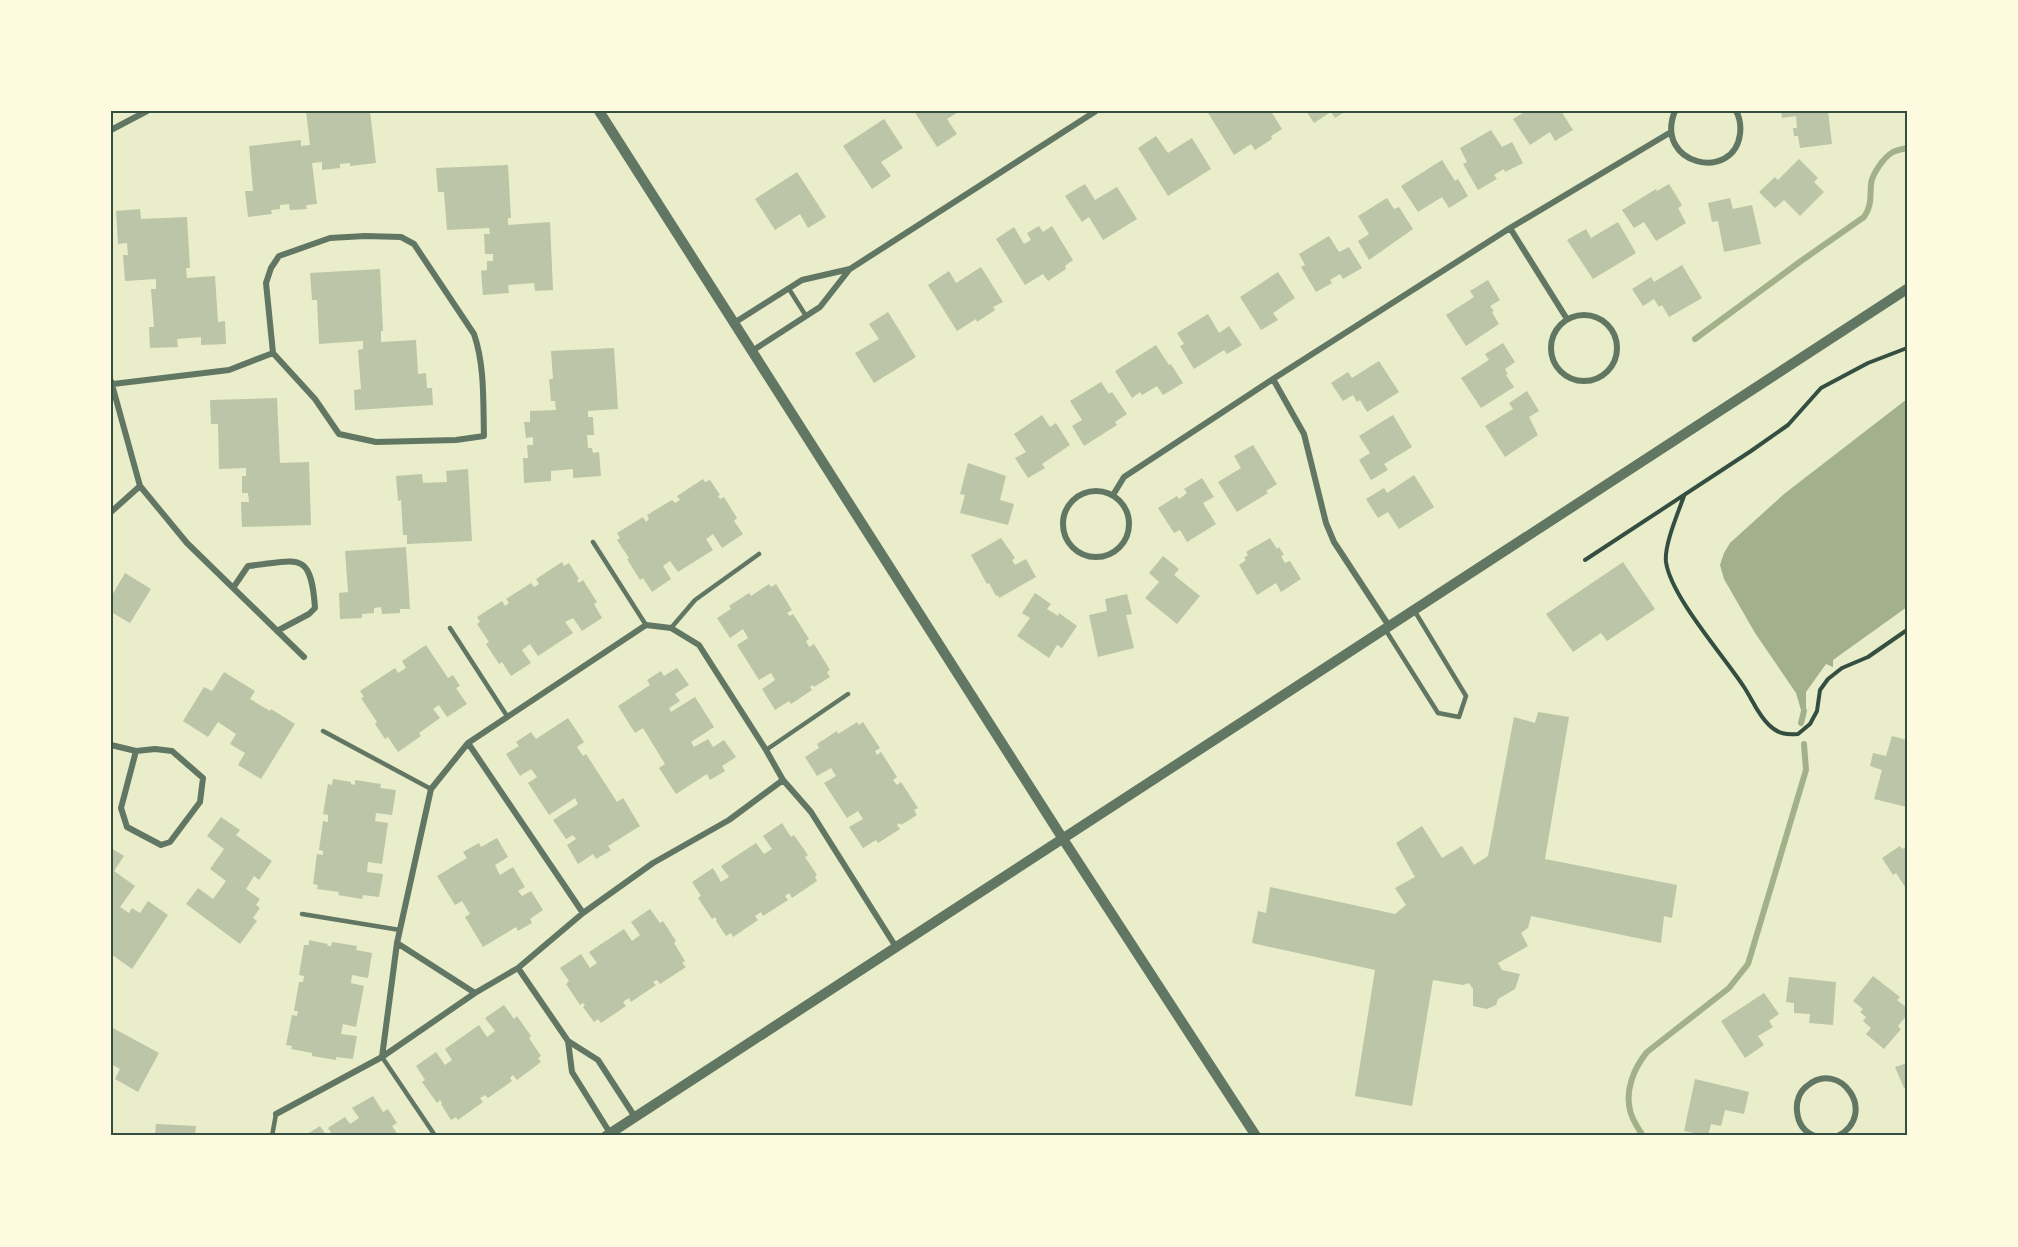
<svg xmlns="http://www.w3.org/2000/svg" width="2018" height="1247" viewBox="0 0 2018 1247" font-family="'Archivo Narrow',sans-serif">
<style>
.water{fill:#a3b18a}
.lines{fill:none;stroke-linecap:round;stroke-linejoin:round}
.stream{stroke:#a3b18a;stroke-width:6}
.building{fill:#bcc5a7}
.path{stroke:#344e41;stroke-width:4}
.service{stroke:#617663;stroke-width:4.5}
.minor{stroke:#617663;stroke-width:6}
.tertiary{stroke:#617663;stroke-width:10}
.neatline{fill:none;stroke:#344e41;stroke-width:2}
</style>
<rect width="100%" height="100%" fill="#e9edc9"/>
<path class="water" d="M1907 399V607L1833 660V667L1826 664 1806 692V711L1801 710 1796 693 1755 633 1724 579 1720 565 1724 553 1730 543 1784 494Z"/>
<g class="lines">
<path class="stream" d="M1695 339 1801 261 1864 217C1872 206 1870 196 1871 184 1872 174 1884 157 1893 152 1897 150 1903 149 1907 148
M1801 723 1804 711
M1643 1136C1638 1128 1632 1120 1630 1110 1625 1090 1634 1068 1647 1052L1729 988 1748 964 1806 770 1804 744"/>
</g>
<path class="building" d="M306 111H370L376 163 350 166V163L340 164V168L322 170V162L312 163 317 204 306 205 307 209 290 210 289 204 280 205V209L271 210 272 214 248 217 245 191H253L249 146 301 140V146L310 145Z
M914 111H960L947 119 957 134 937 147Z
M1207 111H1271L1282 129 1271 136 1272 139 1255 150 1251 144 1234 155Z
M1306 111H1346L1335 118 1331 112 1314 123Z
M1526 111H1561L1573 130 1555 141 1550 132 1530 145 1513 119Z
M1781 111H1828L1832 144 1800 148 1798 136H1794L1793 128H1797L1796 116 1782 118Z
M884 119 903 148 881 162 891 176 872 189 843 146Z
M1491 130 1502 147 1512 142 1523 163 1505 172 1504 169 1494 175 1497 179 1478 190 1463 164 1467 162 1460 148Z
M1156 136 1168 153 1192 138 1211 169 1168 196 1138 148Z
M1799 159 1818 178 1814 182 1824 192 1800 216 1784 200 1775 208 1759 192 1775 177 1778 180Z
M1442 160 1455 181 1458 179 1468 196 1449 208 1442 197 1418 212 1401 186Z
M508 165 511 218H508V225L550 222 553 290 535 291 534 283 508 285 509 293 483 295 481 271 487 270V261H493V254H485L484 234H490L489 228 447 230 444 192H438L436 168Z
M797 172 826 217 808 228 800 214 775 230 755 199Z
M1085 184 1095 200 1117 187 1137 219 1103 240 1089 217 1082 222 1065 196Z
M1669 184 1682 205 1678 208 1686 223 1656 241 1644 222 1634 228 1622 210 1656 189 1657 191Z
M1387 198 1394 209 1399 207 1413 229 1369 260 1358 241 1369 234 1358 216Z
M1730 198 1733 209 1752 205 1761 244 1724 252 1718 221 1712 222 1708 203Z
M140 209 141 219 187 217 190 268H186L187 278 215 276 218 322 225 321 226 344 201 345V337L177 339 178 347 150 348 149 327H154L151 289H156V279L125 281 123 255H128L127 243 118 244 116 211Z
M1618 222 1636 253 1593 279 1567 240 1586 229 1591 238Z
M1039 226 1043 232 1052 226 1073 260 1065 266 1066 269 1048 281 1043 274 1025 285 996 239 1014 227 1024 244 1031 240 1027 233Z
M1329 236 1339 252 1349 247 1362 268 1343 279 1340 274 1330 280 1332 283 1316 292 1301 267 1305 265 1299 254Z
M1682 265 1702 298 1669 317 1662 305 1659 307 1654 299 1643 306 1632 289 1651 277 1654 282Z
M981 267 1003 302 993 307 995 310 977 322 976 319 957 331 928 285 949 271 956 283Z
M380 269 383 331H381V342L416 340 418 374 426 373 427 388H432L433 405 355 410 354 390 361 389 358 350 363 349V341L319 344 317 300H312L310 273Z
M1278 272 1295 298 1273 313 1278 320 1261 330 1240 297Z
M1488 280 1500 300 1490 306 1494 311 1492 312 1499 324 1466 346 1446 315 1474 297 1470 291Z
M888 312 916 357 874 383 855 353 879 339 869 324Z
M1208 314 1219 333 1229 326 1242 345 1227 354 1224 350 1194 369 1180 346 1184 344 1177 333Z
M1503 343 1515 362 1505 369 1508 374 1506 375 1514 387 1481 408 1461 378 1489 360 1485 354Z
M1156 345 1169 365 1171 364 1183 383 1163 395 1157 386 1142 395 1140 392 1132 398 1115 371Z
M614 348 618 409 588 411V417H593L594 435H587L588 448H592L593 453 599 452 601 476 573 478V469L551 471V481L524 483 523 458H528L527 445H533V437L526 438 524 422H530V411L556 410 555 401H551L549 379H553L551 351Z
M1379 361 1399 392 1367 412 1360 400 1357 402 1353 395 1343 401 1331 383 1348 372 1352 378Z
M1101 382 1109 394 1112 392 1127 414 1115 422 1117 425 1084 446 1072 426 1082 420 1070 401Z
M1527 391 1539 411 1529 417 1538 435 1505 457 1485 426 1513 409 1509 403Z
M277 398 280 463 309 462 311 525 242 527 241 502H249L248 493H242V476H246V468L219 469 218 424H211L210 400Z
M1042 415 1050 427 1056 423 1070 445 1042 464 1045 468 1028 478 1015 458 1026 452 1014 434Z
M1393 415 1412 447 1384 464 1388 470 1371 480 1359 460 1370 453 1359 436Z
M1253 445 1277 484 1266 491 1268 493 1237 512 1218 482 1241 468 1234 456Z
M968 463 1006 476 1000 500 1014 504 1008 525 960 513 965 495 960 494Z
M468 469 472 541 407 544V535H403L401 500 398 501 396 476 422 474 423 483 447 482 446 471Z
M1414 475 1434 507 1399 529 1388 512 1378 518 1366 499 1384 488 1387 493Z
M1202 478 1214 497 1203 503 1216 524 1187 542 1180 530 1174 533 1158 508 1177 496 1179 499 1187 493 1184 489Z
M703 479 705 482 710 480 720 495 718 496 720 499 724 497 737 518 734 521 743 534 722 548 713 534 706 539 713 550 678 572 670 561 663 566 671 579 652 592 643 578 640 580 627 559 629 558 617 540 620 538 617 533 643 517 646 522 649 519 647 515 672 500 675 503 680 500 677 496Z
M1001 538 1015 558 1012 560 1015 565 1026 559 1036 577 999 598 998 595 996 596 989 583 987 584 971 555Z
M1270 538 1277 549 1279 547 1284 555 1281 556 1285 563 1290 561 1301 579 1281 592 1276 583 1257 595 1239 565 1246 560 1244 558 1248 555 1246 552Z
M406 547 410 609H400V613L382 614 381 607 374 608V613L362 614V618L340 619 339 593 348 592 345 551Z
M1163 556 1179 569 1174 575 1200 596 1177 624 1145 598 1159 582 1149 573Z
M562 562 564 566 569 563 579 579 577 580 579 583 583 580 597 602 594 604 602 618 582 631 573 618 565 622 573 633 538 656 530 644 522 650 531 663 511 676 502 662 499 664 486 644 489 642 477 624 480 622 477 617 502 601 505 606 509 603 506 599 531 583 534 587 539 584 536 579Z
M1623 562 1655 609 1607 641 1601 633 1573 652 1546 614Z
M125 573 151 589 130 623 111 612V597Z
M769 584 771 587 776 584 792 610 787 613 790 616 793 614 809 639 806 641 809 647 814 644 830 670 827 672 830 677 814 687 813 685 810 687 812 690 791 704 789 701 775 710 762 689 775 680 771 673 759 680 737 645 748 638 743 629 730 638 717 618 731 609 729 606 749 593 751 596Z
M1035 593 1051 604 1047 609 1058 616 1059 613 1077 626 1062 648 1057 645 1049 658 1017 636 1030 618 1022 613Z
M1127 594 1132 614 1126 615 1134 648 1098 657 1089 615 1107 611 1105 599Z
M426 645 448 678 453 675 460 686 456 688 467 704 447 717 439 705 433 709 440 718 419 733 421 736 398 752 388 737 385 739 375 724 377 722 361 698 364 697 360 691 395 668 398 673 406 668 402 661Z
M677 668 689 685 675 694 680 701 669 708 671 712 695 697 714 727 691 742 694 747 708 739 713 747 724 740 736 757 722 766 725 771 710 780 707 774 676 794 659 768 665 764 643 728 635 733 618 706 650 685 647 680 661 671 664 676Z
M224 672 255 691 250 699 270 711 271 709 295 724 261 779 238 765 245 753 230 744 236 734 218 722 208 737 183 721 204 687 212 691Z
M1538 712 1569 717 1545 859 1677 885 1672 918 1664 916 1661 943 1531 916 1528 928 1521 933 1528 946 1498 963 1502 970 1520 974 1515 989 1498 999 1496 1005 1487 1009 1473 1006V989L1469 983 1463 985 1433 980 1412 1106 1355 1096 1375 970 1252 943 1258 911 1266 913 1270 887 1395 914 1406 905 1395 888 1415 877 1396 843 1422 826 1442 858 1462 846 1474 865 1488 856 1514 717 1535 723Z
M568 718 584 742 577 747 583 756 586 754 617 802 623 798 640 826 608 846 611 850 596 859 593 854 578 864 567 845 576 839 573 835 566 839 553 820 578 804 575 798 549 815 528 783 537 777 531 769 520 776 506 754 519 746 516 742 531 732 536 739Z
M857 722 859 725 863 722 880 748 875 751 877 755 881 752 897 777 893 780 897 785 901 782 918 808 914 810 917 815 901 825 900 823 897 825 900 829 878 843 876 840 863 848 849 827 863 819 858 811 847 818 824 783 836 776 831 768 817 776 805 757 819 748 817 744 837 731 838 734Z
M1892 736 1907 740V807L1874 799 1882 770 1870 766 1873 753 1886 756Z
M333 779 351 782V784L355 785V780L381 784 380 788 396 790 392 815 376 813 375 821 388 823 382 864 368 862 367 872 383 874 379 897 363 895 362 899 338 895 339 892 317 889 318 885 313 884 317 854 323 855V851L319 850 323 821 328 822V815L323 814 328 784 332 785Z
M221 817 240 830 236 835 272 861 259 880 254 876 246 889 260 899 256 905 260 908 253 918 257 921 240 944 186 904 198 888 213 899 226 881 210 869 224 849 207 836Z
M782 823 791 837 794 835 808 855 805 857 817 875 815 877 817 881 792 898 789 893 785 896 788 900 763 916 761 912 755 916 758 920 733 937 731 933 726 936 716 921 717 920 715 917 712 919 698 898 701 896 692 882 713 868 721 882 729 877 721 866 756 843 764 854 772 849 763 836Z
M497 838 508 857 495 865 500 875 513 867 525 887 518 891 522 896 531 891 543 910 530 919 532 923 518 931 516 927 483 947 465 917 470 914 462 901 455 905 437 876 467 858 463 852 479 843 481 847Z
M1900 846 1902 849 1907 846V890L1896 873 1893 875 1882 858Z
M111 848 124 856 114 871 135 886 120 907 129 913 132 908 140 913 148 901 168 915 132 969 111 954Z
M650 909 660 923 663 921 676 941 674 943 685 961 682 963 686 967 660 984 657 980 653 982 656 985 631 1002 629 998 623 1002 626 1006 601 1023 598 1019 594 1022 583 1007 585 1005 583 1003 580 1005 566 984 569 981 560 968 581 954 590 968 597 963 589 952 624 929 632 941 640 935 631 922Z
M309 940 328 944 327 946H331L332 942 357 946 356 950 372 953 368 978 352 975 351 983 364 986 356 1027 343 1024 341 1034 357 1036 353 1059 336 1057V1060L312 1056V1053L291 1049 292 1046 286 1045 292 1015 297 1016 298 1011H294L299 982H303L304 976 299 975 304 945H309Z
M1873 976 1900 997 1897 1000 1907 1008V1015L1898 1026 1901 1029 1884 1049 1866 1034 1871 1028 1863 1021 1866 1017 1860 1012 1863 1009 1853 1001Z
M1789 977 1836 982 1833 1025 1809 1023 1810 1014 1794 1013V1003L1786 1002Z
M1764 993 1779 1014 1769 1021 1773 1027 1758 1036 1764 1045 1745 1058 1721 1021Z
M504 1005 514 1019 517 1016 531 1036 529 1038 541 1056 538 1058 541 1062 517 1080 513 1075 510 1078 512 1081 488 1098 485 1095 480 1098 483 1102 458 1120 456 1117 451 1120 441 1104 442 1103 440 1100 437 1103 422 1082 425 1080 416 1066 436 1052 445 1065 452 1060 445 1049 479 1025 487 1037 495 1031 485 1018Z
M111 1027 159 1053 138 1092 115 1079 120 1069 111 1064Z
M1907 1063V1087L1904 1088 1895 1067Z
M1695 1079 1749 1092 1744 1114 1725 1110 1721 1126 1711 1124 1708 1136 1684 1131Z
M373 1096 383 1112 388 1109 397 1123 392 1126 399 1136H329L332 1134 328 1128 345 1117 350 1124 359 1118 352 1108Z
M156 1124 196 1126 195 1136H155Z
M320 1126 327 1136H304Z"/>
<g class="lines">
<path class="path" d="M1684 496C1678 513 1664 545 1666 562 1671 597 1724 656 1744 687 1752 699 1758 715 1769 725 1778 734 1787 735 1798 734L1810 724 1817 711 1820 690 1828 679 1842 668 1868 657 1907 630
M1585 560 1751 451 1788 425 1821 388 1868 363 1907 348"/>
<path class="service" d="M789 289 806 316
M593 542 646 625
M450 628 507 716
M671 628 695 600 759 554
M1385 629 1438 713 1459 717 1466 696 1414 610
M323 731 431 789
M766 750 848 694
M302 914 400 930
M382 1057 434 1134
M272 1136 276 1114"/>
<path class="minor" d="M1675 111C1653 165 1734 183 1740 134 1741 126 1740 118 1736 111
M111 130 147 111
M1510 228 1567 319
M1551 348a33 33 0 1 1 66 0a33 33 0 1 1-66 0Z
M734 323 802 280 850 269 1096 111
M752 351 820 307 849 270
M1273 379 1304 434 1326 523 1334 542 1389 626
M111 381 140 486 187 543 304 657
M113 384 229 370 273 353 315 399 339 434 376 442 456 440 484 436C483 403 485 366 474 334L414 244 401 237 365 236 330 238 279 256 271 268 266 283 273 353
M1063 524a33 33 0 1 1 66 0a33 33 0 1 1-66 0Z
M1113 495 1124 477 1273 379 1510 228 1671 132
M111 512 140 486
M233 588 248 566C298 561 311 549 315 608L309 614 277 631
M468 743 583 913
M111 745 136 751 155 749 172 751 203 778 200 802 170 842 161 845 127 827 121 808 136 751
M783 780 729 820 653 863 583 913 518 968 475 993 382 1057 397 943 431 789 468 743 646 625 671 628 699 645 766 750 783 780 811 812 896 947
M397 943 475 993
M518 968 568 1041
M276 1114 382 1057
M610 1133 572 1072 568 1041 598 1060 635 1117
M1815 1136C1804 1132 1798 1123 1797 1111 1796 1102 1799 1092 1807 1086 1840 1058 1879 1114 1838 1136"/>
<path class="tertiary" d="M599 111 1063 839 1256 1136
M606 1136 1907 289"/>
</g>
<rect width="2018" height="1247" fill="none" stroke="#fefae0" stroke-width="225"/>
<rect x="112" y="112" width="1794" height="1022" class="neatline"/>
</svg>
